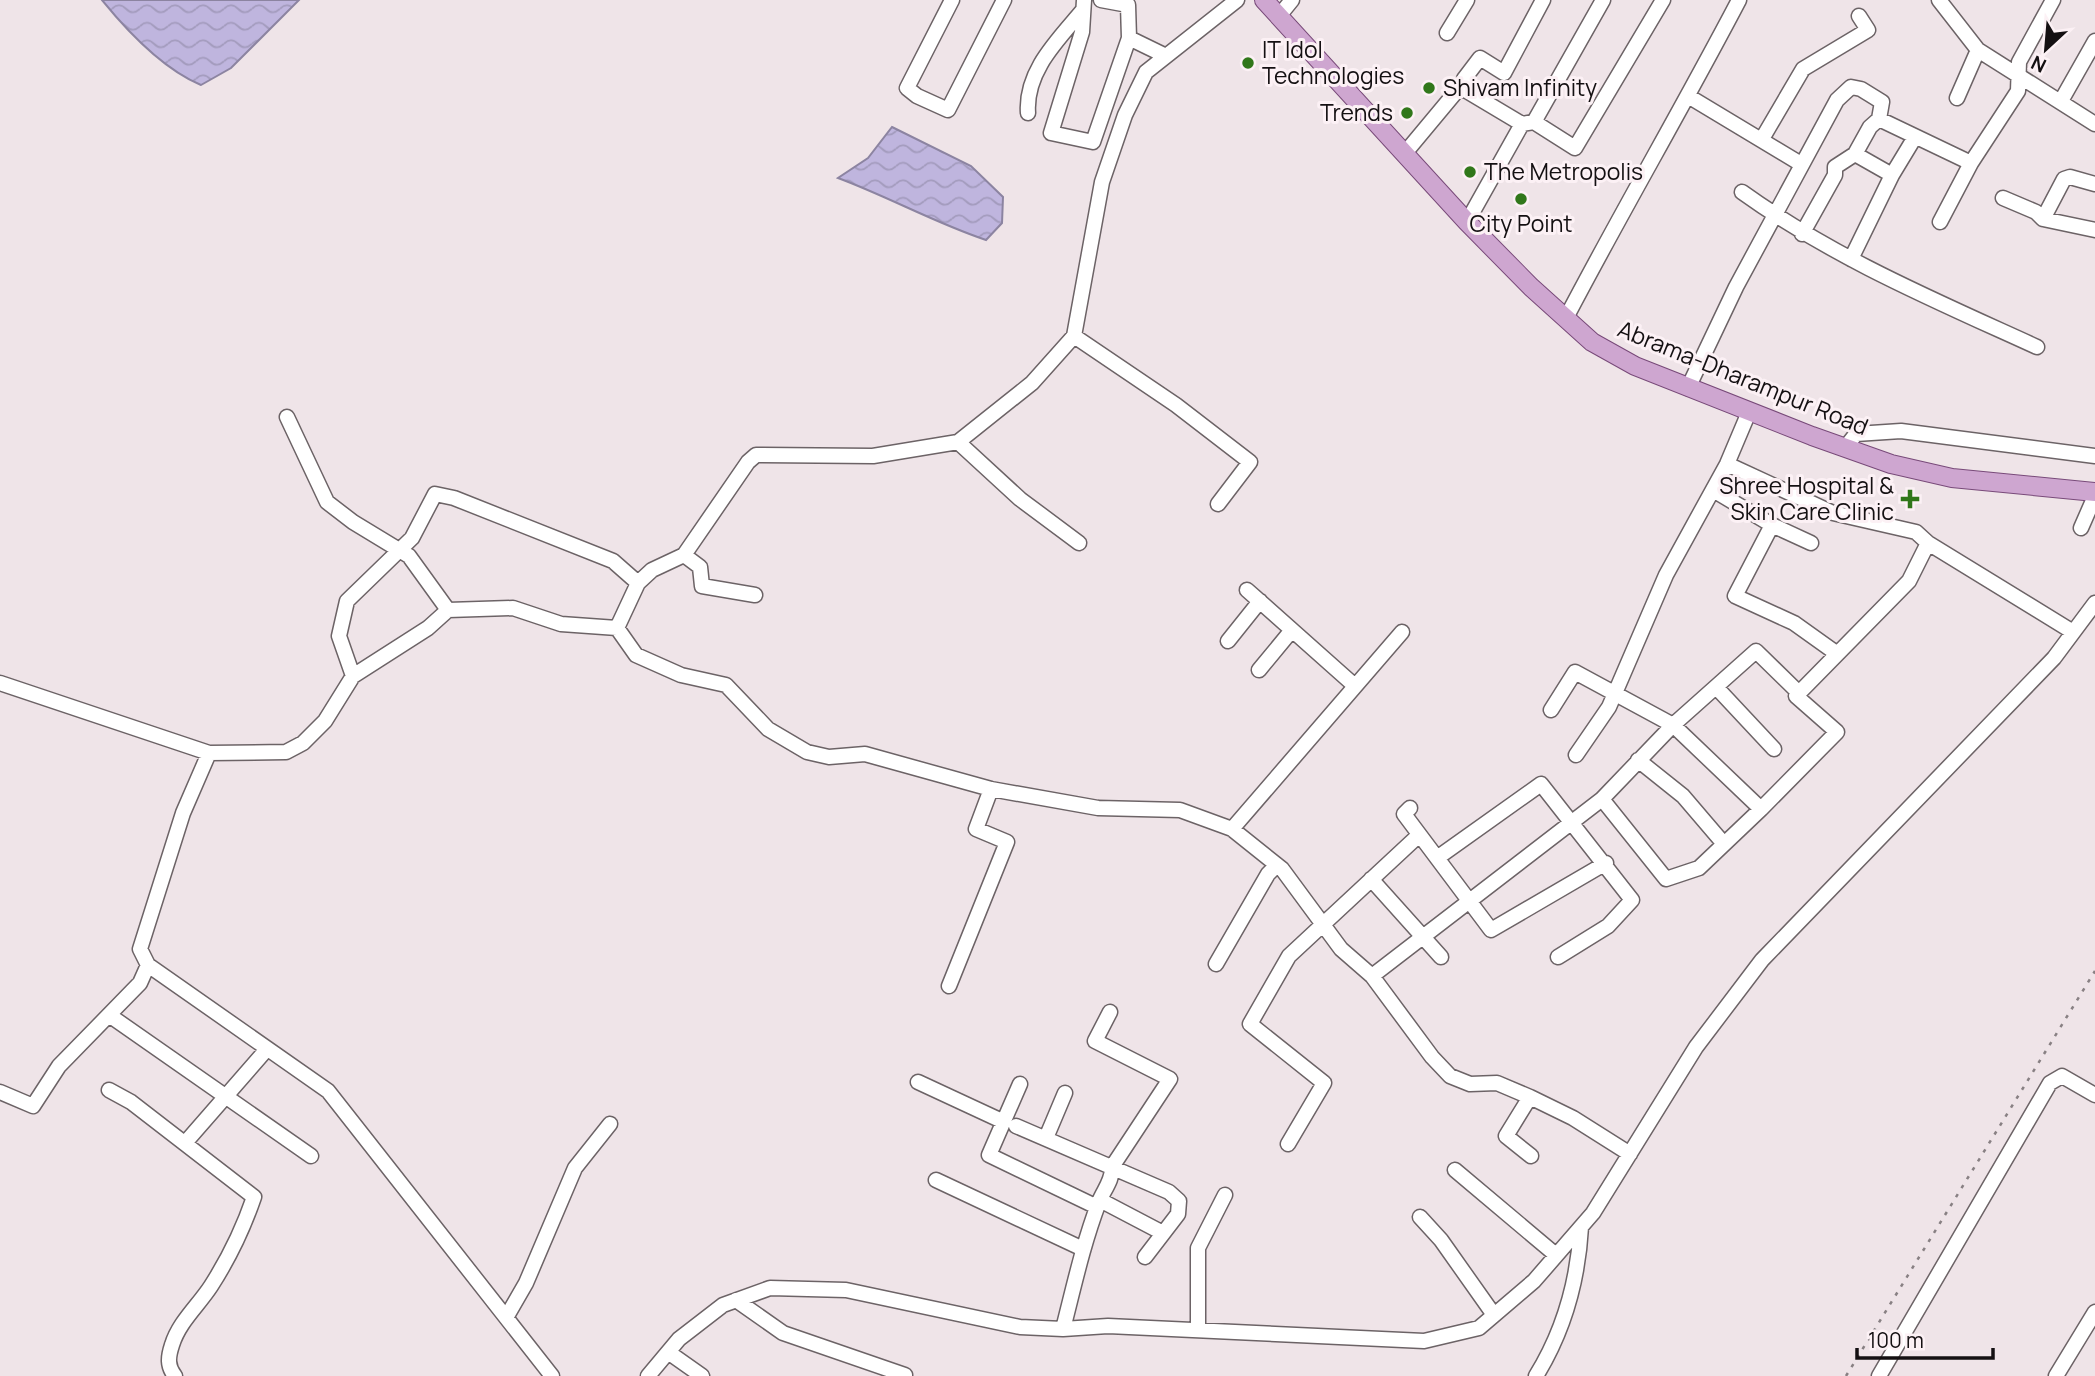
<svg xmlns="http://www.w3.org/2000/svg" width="2095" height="1376" viewBox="0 0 2095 1376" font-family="Manrope,sans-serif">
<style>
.water{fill:url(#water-waves);stroke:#8c84a1;stroke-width:2}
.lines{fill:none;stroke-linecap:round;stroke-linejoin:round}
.minor-casing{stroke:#6c6366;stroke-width:17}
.major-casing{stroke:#784a79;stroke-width:20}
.minor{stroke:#fff;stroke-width:14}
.major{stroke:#cea6d0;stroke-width:18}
.rail{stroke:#888083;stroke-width:2.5;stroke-dasharray:3.5 7;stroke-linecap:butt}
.poi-dot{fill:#30771a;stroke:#fcf1f5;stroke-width:2.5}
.labels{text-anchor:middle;stroke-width:6;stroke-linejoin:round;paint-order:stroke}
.poi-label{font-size:23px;fill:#141012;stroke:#fcf1f5;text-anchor:start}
.street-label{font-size:23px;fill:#141012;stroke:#fcf1f5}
</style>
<defs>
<pattern id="water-waves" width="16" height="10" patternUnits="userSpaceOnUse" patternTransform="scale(1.75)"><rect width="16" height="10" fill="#bfb5de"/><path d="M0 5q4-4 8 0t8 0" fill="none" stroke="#a39bbd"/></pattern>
</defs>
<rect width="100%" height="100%" fill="#efe4e8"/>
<path class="water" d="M102 0H299L231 68 201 85C163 69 128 32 102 0Z
M892 127 971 166 1003 197 1002 223 986 240C935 223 889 197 838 178L868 158Z"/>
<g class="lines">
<defs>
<path id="minor" d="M952 0 907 88 917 96 948 110 1004 0
M1084 0 1082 32 1051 133 1093 142 1129 38 1128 5 1101 0
M1939 0 1978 50 2095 124
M1279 16 1292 0
M1447 33 1467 0
M1129 38 1166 56
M1464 79 1480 58 1504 73 1543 0
M1688 96 1801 164
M1957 98 1978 50
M2061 101 2095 41
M1028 113C1025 71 1058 40 1083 10
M1879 119 1971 163
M1534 122 1603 0
M1762 139 1803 69 1868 30 1859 16
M1405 153 1460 87 1522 124 1534 122 1575 148 1663 0
M1855 154 1892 175
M1742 192C1834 258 1934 300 2037 347
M2003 198 2036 212 2043 219 2095 230
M2043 219 2064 179 2070 177 2095 184
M1467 222 1522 124
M1940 222 1971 163 2018 91 2019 62 2053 0
M1851 259 1892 175 1915 137
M1566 318C1622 211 1683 107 1739 0
M1074 336 1176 405 1250 462 1218 504
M1688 388 1736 287 1837 100 1851 87 1861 89 1882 102 1879 119 1870 127 1855 154 1835 167V175L1802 234
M958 442 1020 499 1079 543
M1845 448 1856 434 1901 431 2095 456
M1727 464 1833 513 1916 532 1928 543 2073 632
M1713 490 1772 525 1811 543
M1772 525 1735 596 1794 623 1836 653
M2081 528 2095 496
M684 555 700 567 702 586 755 595
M1247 590 1355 686
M448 610 513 608 561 624 617 628 636 655 681 675 726 685 768 729 807 752 829 757 865 754 991 789 1098 808 1180 810 1232 829 1282 869 1341 949 1372 976 1432 1057 1450 1076 1470 1084 1497 1083 1530 1097 1573 1118 1630 1154
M617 628 638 583 652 570 684 555 748 462 756 455 873 456 958 442 1032 383 1074 336 1102 182 1125 115 1146 72 1237 0
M1228 641 1260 601
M1259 670 1292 630
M353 676 339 636 347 601 412 538 435 494 454 498 613 561 638 583
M0 683 209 753 286 752 303 743 325 721 353 676 428 628 448 610 409 556 353 522 327 502 287 417
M1716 687 1774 749
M1551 710 1575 672 1673 725 1761 809 1699 868 1666 879 1602 799
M209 753 183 813 140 949 148 965 328 1091 552 1376
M1576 755 1609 707 1666 575 1727 464 1749 412
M1638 760 1683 796 1724 844
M1410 808 1404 814 1491 930 1606 863
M1761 809 1837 732 1796 696 1909 581 1928 543
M1232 829 1402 632
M1437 858 1541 784 1632 900 1608 926 1558 957
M1371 879 1441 957
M1216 964 1268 874 1276 866
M1372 976 1602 799 1673 725 1756 651 1799 693
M949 986 1007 842 976 829 991 789
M109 1015 311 1156
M918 1082 1002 1121
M1020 1084 989 1155 1097 1207
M109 1090 131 1102 254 1197C243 1229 229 1258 211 1286 198 1306 179 1322 172 1345 168 1357 167 1366 175 1376
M0 1092 33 1106 59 1066 140 983 148 965
M1530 1097 1506 1136 1531 1156
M1016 1126 1169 1192 1179 1201 1178 1214 1145 1257
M1046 1138 1065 1093
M185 1143 267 1049
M1288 1144 1324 1083 1250 1024 1289 956 1418 836
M1455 1170 1556 1255
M936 1180 1083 1249
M1100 1200 1161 1232
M1420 1217 1441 1240 1494 1315
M736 1300 783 1333 905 1375
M507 1316 526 1283 575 1168 610 1124
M1063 1329C1074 1286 1083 1244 1099 1202 1103 1191 1113 1180 1112 1167L1170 1079 1095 1041 1110 1012
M1198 1330V1248L1225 1195
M668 1352 702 1376
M648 1376 679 1339 723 1305 770 1288 846 1290 1020 1327 1063 1329 1108 1326 1424 1341 1479 1328 1534 1281 1593 1213 1696 1047 1762 960 2054 658 2095 603
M1536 1376C1565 1329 1578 1281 1581 1227
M1879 1376 2050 1083 2062 1076 2095 1095
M2056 1376 2095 1312"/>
<path id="major" d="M1264 0 1467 222 1531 287 1592 342 1635 366 1812 436 1891 464 1952 478 2095 492"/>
</defs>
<use href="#minor" class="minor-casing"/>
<use href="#major" class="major-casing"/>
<use href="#minor" class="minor"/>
<use href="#major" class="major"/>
<path class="rail" d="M1846 1376 2095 971"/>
</g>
<g class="poi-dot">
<circle cx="1248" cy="63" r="7"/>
<circle cx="1429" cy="88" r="7"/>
<circle cx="1407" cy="113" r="7"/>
<circle cx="1470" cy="172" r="7"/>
<circle cx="1521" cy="199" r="7"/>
<path d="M1906.5 488.5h7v7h7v7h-7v7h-7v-7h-7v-7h7z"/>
</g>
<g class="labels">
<g class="poi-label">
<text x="1262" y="58">IT Idol<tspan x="1262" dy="26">Technologies</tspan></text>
<text x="1443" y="96">Shivam Infinity</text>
<text x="1393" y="121" text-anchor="end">Trends</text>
<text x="1484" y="180">The Metropolis</text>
<text x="1521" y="232" text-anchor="middle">City Point</text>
<text x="1894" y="494" text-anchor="end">Shree Hospital &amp;<tspan x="1894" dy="26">Skin Care Clinic</tspan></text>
</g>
<g class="street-label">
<text transform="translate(1743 378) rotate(22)" y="8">Abrama-Dharampur Road</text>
</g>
</g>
<g transform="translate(2046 49) rotate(206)" stroke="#fcf1f5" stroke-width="5" paint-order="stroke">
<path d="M0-5L12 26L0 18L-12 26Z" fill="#141012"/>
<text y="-10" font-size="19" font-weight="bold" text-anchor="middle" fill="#141012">N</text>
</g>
<path d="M1857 1348v10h136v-10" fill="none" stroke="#141012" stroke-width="3.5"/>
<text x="1868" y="1348" font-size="21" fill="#141012" stroke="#fcf1f5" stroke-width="5" paint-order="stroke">100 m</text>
</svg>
